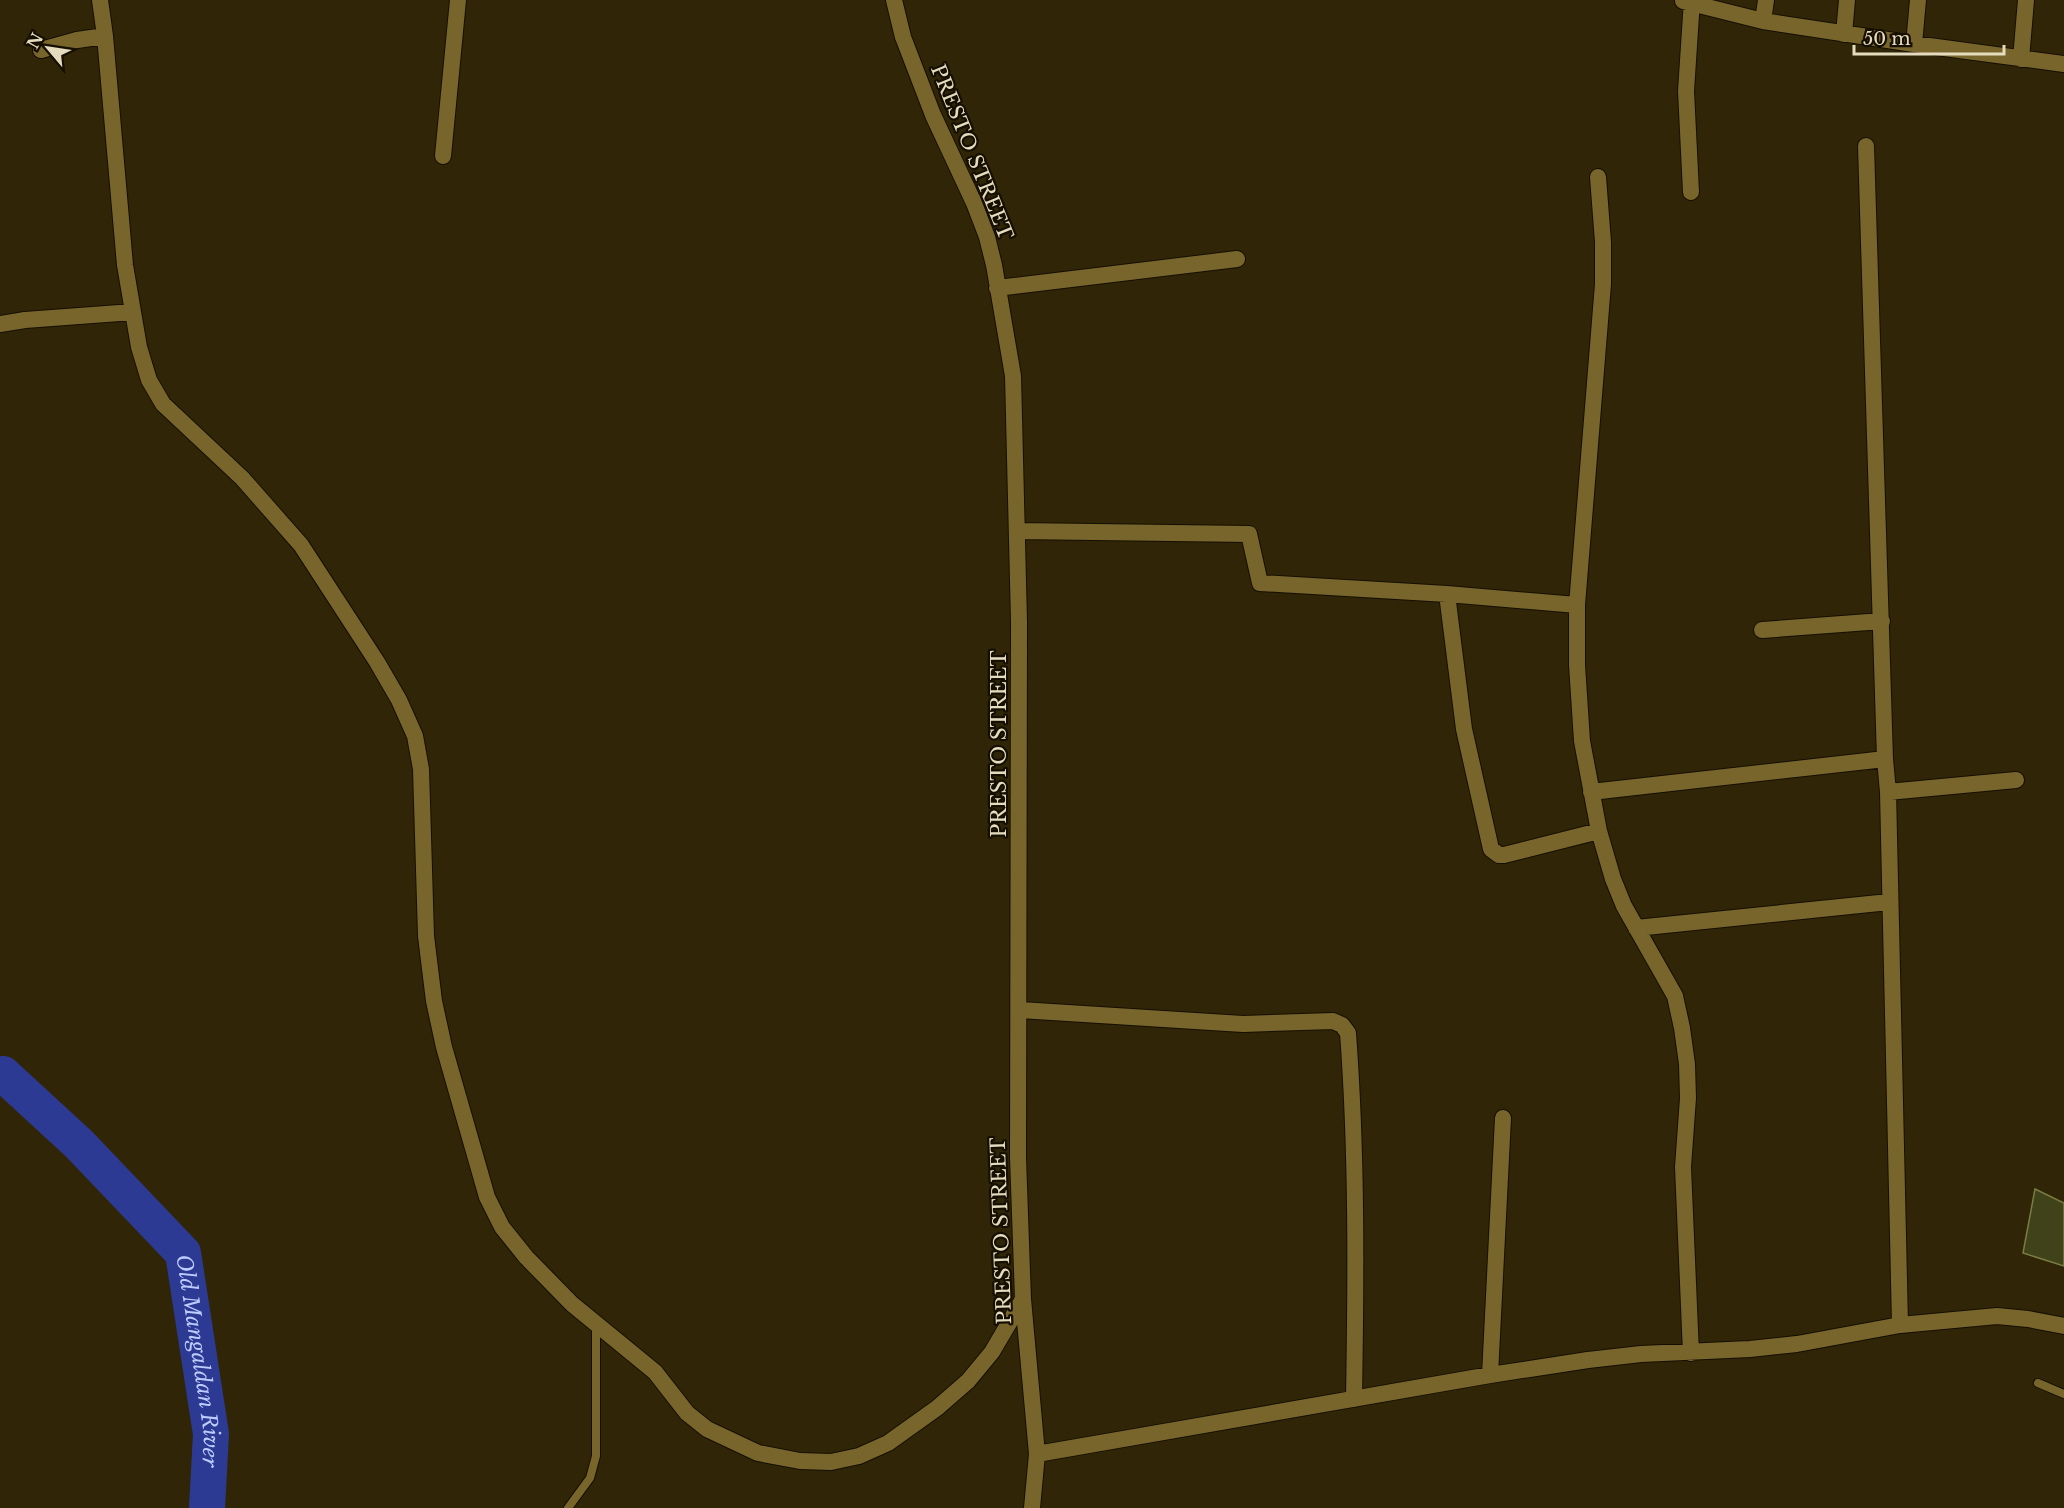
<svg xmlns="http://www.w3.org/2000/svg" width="2064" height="1508" viewBox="0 0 2064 1508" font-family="'Libre Baskerville',serif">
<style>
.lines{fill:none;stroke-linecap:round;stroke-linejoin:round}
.river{stroke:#2d3a94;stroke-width:36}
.building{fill:#40421a;stroke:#797c43;stroke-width:1.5}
.service-casing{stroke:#150f01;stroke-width:10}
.minor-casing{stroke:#150f01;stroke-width:18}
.service{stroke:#78652c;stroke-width:8}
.minor{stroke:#78652c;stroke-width:16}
.labels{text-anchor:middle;stroke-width:4.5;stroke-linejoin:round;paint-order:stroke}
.street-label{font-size:20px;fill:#e5dcbf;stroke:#160f00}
.water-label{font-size:21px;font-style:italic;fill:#bdccfe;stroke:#160f00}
</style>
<rect width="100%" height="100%" fill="#302607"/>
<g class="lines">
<path class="river" id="s1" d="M3 1074 79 1144 183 1253 211 1434 207 1508"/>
</g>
<path class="building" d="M2035 1189 2064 1203V1266L2023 1253Z"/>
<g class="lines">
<defs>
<path id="service" d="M2038 1383 2064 1394
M568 1508 590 1478 596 1456V1325"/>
<path id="minor" d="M100 0 105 36 125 265 139 347 149 380 163 404 242 478 301 545 377 662 399 700 415 736 421 769 426 936 434 1001 444 1047 487 1197 502 1227 526 1257 572 1304 655 1372 687 1413 707 1429 758 1453 800 1461 831 1462 859 1456 888 1443 937 1408 968 1381 992 1352 1023 1299
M894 0 903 37 933 115 974 203 987 237 994 265 1013 376 1019 622 1018 1157 1023 1299 1037 1454 1032 1508
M1766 0 1763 21 1914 44 2064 64
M1683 1 1763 21
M1844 34 1847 0
M1914 44 1918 0
M41 50 77 40 105 36
M2021 59 2026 0
M1866 146 1885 759 1888 792 1900 1325
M443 156 458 0
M1598 177 1603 242V284L1577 605V665L1582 741 1599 831 1613 879 1624 906 1675 996 1682 1028 1687 1064 1688 1098 1683 1167 1691 1353
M1691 192 1686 91 1692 0
M997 288 1237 259
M0 324 25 320 133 312
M1017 531 1249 534 1260 583 1447 594 1577 605
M1447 594 1464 729 1491 849 1499 855H1504L1599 831
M1762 630 1882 621
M1591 792 1885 759
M1888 792 2016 780
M1636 928 1889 902
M1020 1010 1243 1024 1333 1021 1342 1025 1348 1033C1357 1155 1356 1277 1354 1399
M1490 1375 1503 1118
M1037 1454 1490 1375 1588 1360 1641 1354 1750 1349 1797 1344 1900 1325 1997 1316 2028 1319 2064 1326"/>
</defs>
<use href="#service" class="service-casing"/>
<use href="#minor" class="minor-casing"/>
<use href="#service" class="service"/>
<use href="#minor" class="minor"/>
</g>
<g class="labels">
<g class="street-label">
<text transform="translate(972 152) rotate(68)" y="7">PRESTO STREET</text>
<text transform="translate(999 744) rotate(-90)" y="7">PRESTO STREET</text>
<text transform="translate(1001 1231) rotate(-92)" y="7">PRESTO STREET</text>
</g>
<g class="water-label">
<text dy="7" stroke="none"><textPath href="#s1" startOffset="363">Old Mangaldan River</textPath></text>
</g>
</g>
<g transform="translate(48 48) rotate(299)" stroke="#160f00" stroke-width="4.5" paint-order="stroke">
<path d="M0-4.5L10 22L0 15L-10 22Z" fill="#e5dcbf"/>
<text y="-9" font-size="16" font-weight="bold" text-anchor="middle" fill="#e5dcbf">N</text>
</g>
<path d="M1854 45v9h150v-9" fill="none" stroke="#e5dcbf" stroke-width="3"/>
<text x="1863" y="45" font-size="18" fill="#e5dcbf" stroke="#160f00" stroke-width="4.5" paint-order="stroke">50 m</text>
</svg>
